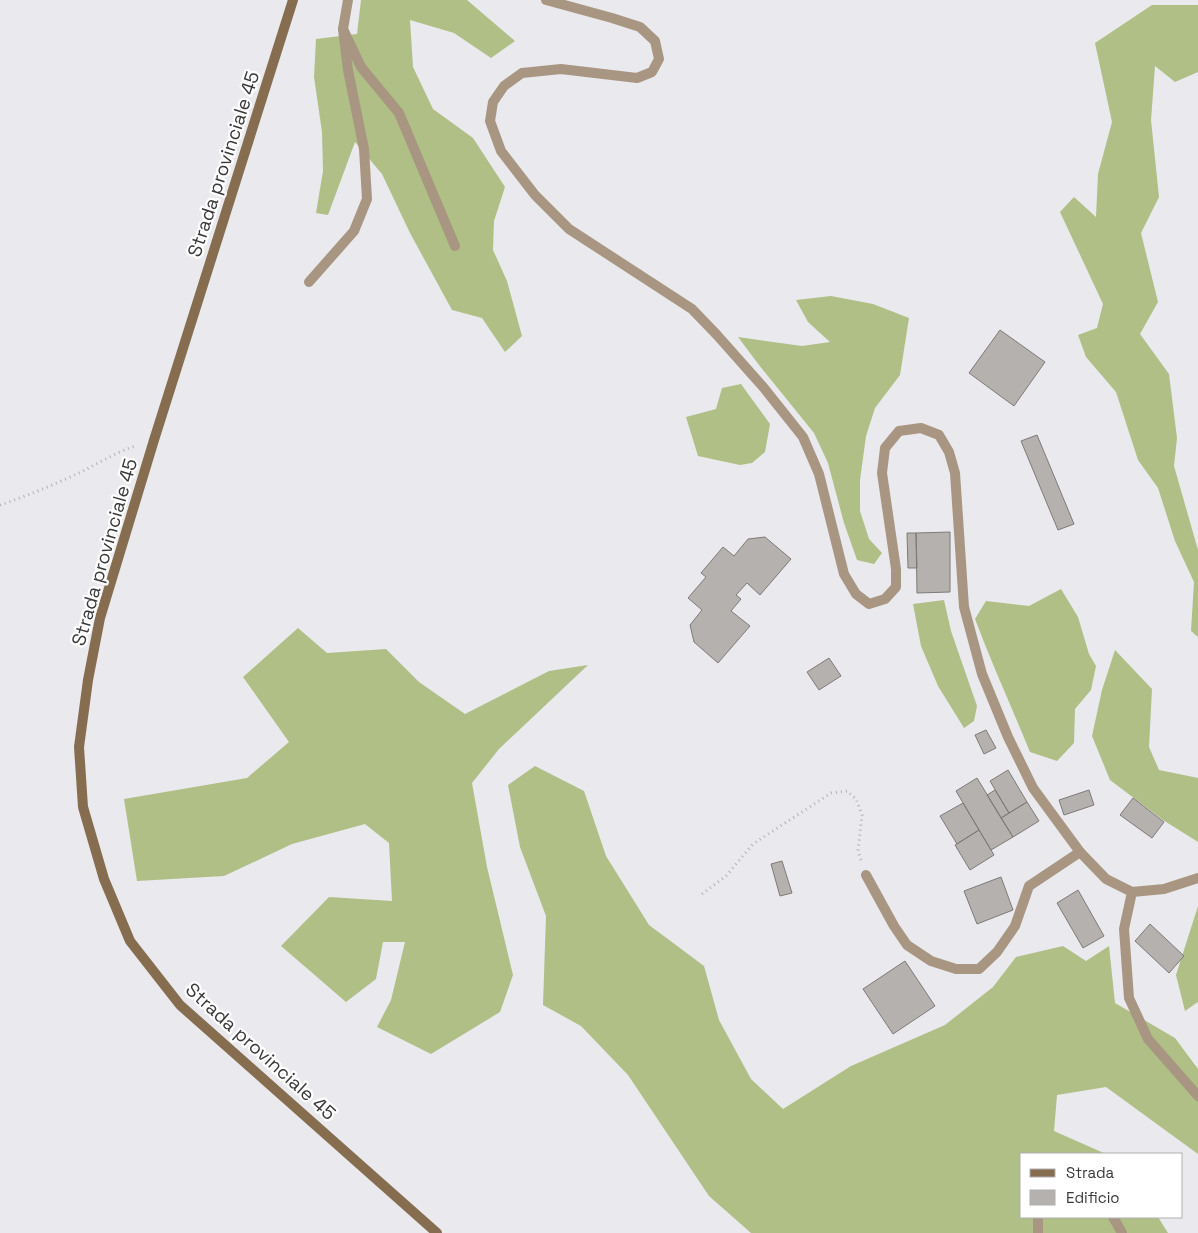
<svg xmlns="http://www.w3.org/2000/svg" width="1198" height="1233" viewBox="0 0 1198 1233" font-family="'Space Grotesk',sans-serif">
<style>
.forest{fill:#afbf86}
.building{fill:#b5b1af;stroke:#7e7a78}
.lines{fill:none;stroke-linecap:round;stroke-linejoin:round}
.path{stroke:#b3b2b5;stroke-width:3;stroke-dasharray:1 4;stroke-linecap:butt}
.lane{stroke:#a89682;stroke-width:10}
.street{stroke:#a89682;stroke-width:10}
.secondary{stroke:#876d50;stroke-width:10}
.labels{text-anchor:middle;stroke-width:4.5;stroke-linejoin:round;paint-order:stroke}
.street-label{font-size:19px;fill:#39383a;stroke:#fff}
</style>
<rect width="100%" height="100%" fill="#eae9ed"/>
<path class="forest" d="M361 0H467L515 41 491 58 454 33 410 20 413 67 433 109 473 138 505 187 494 221 493 250 507 281 522 336 505 352 482 318 452 310 410 233 382 174 355 142 328 215 316 213 323 171 322 132 314 77 316 39 357 34Z
M1152 5H1198V72L1175 82 1155 66 1151 120 1159 197 1141 233 1158 302 1140 334 1169 374 1177 438 1174 466 1198 550V637L1191 631 1194 582 1175 541 1158 488 1138 460 1116 392 1086 357 1078 335 1097 328 1103 304 1060 212 1074 197 1096 217 1098 174 1112 122 1095 43Z
M831 296 873 304 909 318 900 375 875 408 866 436 860 480V511L869 539 882 553 874 564 857 560 844 523 828 463 814 433 759 365 738 337 802 346 830 342 808 322 796 300Z
M741 384 770 424 765 452 752 463 740 465 698 456 686 417 716 409 722 388Z
M1061 589 1078 617 1089 654 1096 666 1091 690 1075 709 1074 743 1057 761 1030 752C1012 708 992 664 975 619L986 601 1029 606Z
M944 600 951 631 977 706 974 721 964 728 938 686 921 646 913 604Z
M298 628 327 653 386 649 419 682 465 714 549 671 588 665 499 749 472 783 487 867 513 975 500 1012 431 1054 377 1027 391 1000 405 942H383L376 979 346 1002 281 946 329 897 392 901 389 843 365 824 292 844 224 876 137 881 124 799 247 778 289 742 243 677Z
M1115 650 1152 689 1149 747 1159 770 1198 778V842L1163 820 1110 780 1092 736 1102 690Z
M535 766 584 791 606 856 649 925 704 966 719 1020 751 1079 783 1109 851 1066 945 1025 993 987 1016 957 1063 946 1086 961 1109 946 1115 1003 1175 1038 1198 1069V1154L1106 1087 1057 1095 1054 1131 1106 1154H1022V1217H1158L1168 1233H751L709 1196 628 1075 581 1026 543 1005 546 916 520 847 508 785Z
M1198 906V1002L1185 1011 1176 975Z"/>
<path class="building" d="M1000 330 1045 362 1014 406 969 373Z
M1037 435 1074 524 1058 530 1021 441Z
M950 532V592L917 593 916 533Z
M907 533H916L917 568H908Z
M765 537 791 559 760 595 747 583 736 595 741 599 731 611 750 626 718 663 694 642 690 625 702 610 688 598 706 577 701 573 723 547 734 556 748 539Z
M829 658 841 676 819 690 807 672Z
M986 730 996 748 984 754 975 735Z
M1008 770 1027 802 1009 813 990 781Z
M977 778 1013 837 991 850 956 791Z
M995 790 1009 813 1001 818 987 795Z
M1089 790 1094 805 1064 815 1059 800Z
M1133 798 1164 822 1152 838 1120 815Z
M1027 802 1039 821 1013 837 1001 818Z
M963 803 979 830 957 844 940 816Z
M979 830 994 855 970 870 955 845Z
M782 861 792 893 780 896 771 864Z
M1001 877 1013 910 977 924 964 891Z
M1078 890 1104 936 1083 948 1057 903Z
M1150 924 1184 956 1169 973 1135 941Z
M905 961 935 1006 893 1034 863 989Z"/>
<g class="lines">
<path class="path" d="M0 505C27 496 53 485 79 473 97 464 115 453 135 446
M702 894 726 876 753 844 831 793 847 791 856 799 862 815 858 851 861 860"/>
<path class="lane" d="M309 282 354 231 367 199 364 149 348 70 343 29 348 0
M866 875 894 926 907 945 931 961 956 969H979L997 952 1015 926 1029 886 1080 852"/>
<path class="street" d="M546 0 612 18 640 27 655 41 659 59 652 72 637 78 561 69 522 73 504 86 493 102 490 121 501 151 535 195 569 229 692 309 717 335 764 388 803 437 819 474 844 574 856 594 869 604 885 599 896 587V569L882 473 885 448 899 431 921 428 939 435 949 452 955 473 964 607 982 674 1008 737 1033 788 1080 852 1106 879 1132 892 1164 889 1198 878
M343 29 361 67 399 113 455 246
M1132 892 1124 929 1129 998 1148 1039 1198 1096
M1038 1217V1233
M1113 1217 1122 1233"/>
<path class="secondary" d="M293 0 154 440 100 618 88 680 79 747 83 807 104 879 130 941 180 1005 437 1233"/>
</g>
<g class="labels">
<g class="street-label">
<text transform="translate(223 164) rotate(-72)" y="7">Strada provinciale 45</text>
<text transform="translate(104 552) rotate(-74)" y="7">Strada provinciale 45</text>
<text transform="translate(261 1051) rotate(42)" y="7">Strada provinciale 45</text>
</g>
</g>
<rect x="1020" y="1153" width="162" height="65" fill="#ffffff" stroke="#b0afb0"/>
<rect x="1030" y="1169" width="25" height="8" fill="#876d50" stroke="#b0afb0"/>
<text x="1066" y="1178" font-size="15" fill="#39383a">Strada</text>
<rect x="1030" y="1190" width="25" height="15" fill="#b5b1af" stroke="#b0afb0"/>
<text x="1066" y="1203" font-size="15" fill="#39383a">Edificio</text>
</svg>
